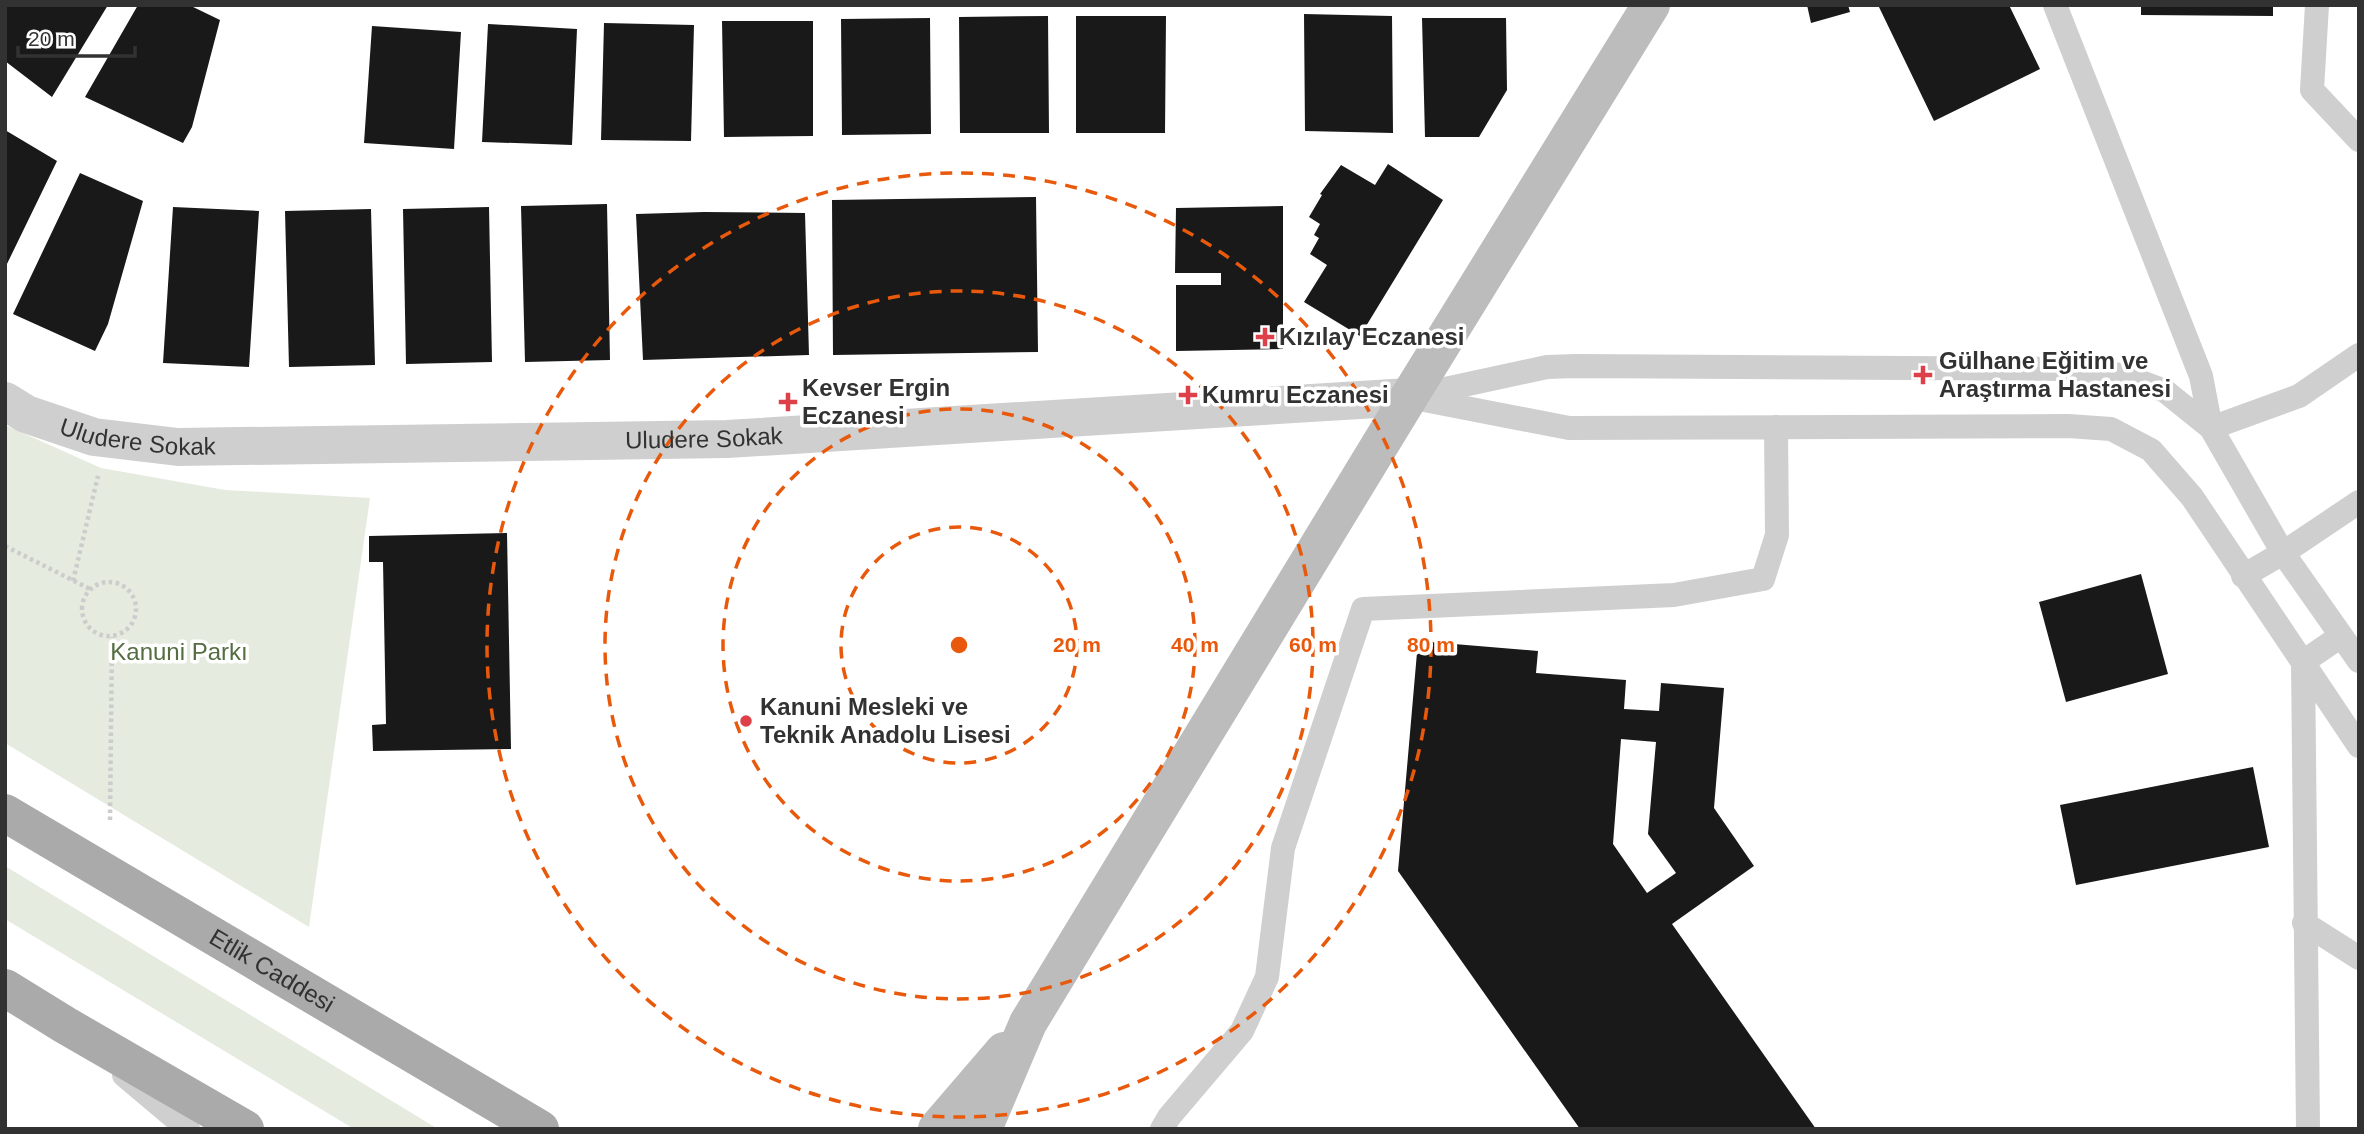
<svg xmlns="http://www.w3.org/2000/svg" width="2364" height="1134" viewBox="0 0 2364 1134" font-family="Arial,sans-serif">
<style>
.green{fill:#e5ebdf}
.building{fill:#191919;fill-rule:evenodd}
.lines{fill:none;stroke-linecap:round;stroke-linejoin:round}
.path{stroke:#ccc;stroke-width:4.5;stroke-dasharray:3.5 3.5;stroke-linecap:butt}
.service{stroke:#cfcfcf;stroke-width:24}
.minor{stroke:#cfcfcf;stroke-width:38}
.secondary{stroke:#bcbcbc;stroke-width:38}
.primary{stroke:#aaa;stroke-width:38}
.ring{fill:none;stroke:#e8590c;stroke-width:3.5;stroke-dasharray:12 9}
.poi-dot{fill:#dd4049;stroke:#fff;stroke-width:2.5}
.labels{text-anchor:middle;stroke-width:7;stroke-linejoin:round;paint-order:stroke}
.poi-label{font-size:24px;font-weight:bold;fill:#323232;stroke:#fff;text-anchor:start}
.street-label{font-size:24px;fill:#323232;stroke:#fff}
.park-label{font-size:24px;fill:#546d41;stroke:#fff}
.centre{fill:#e8590c;stroke:#fff;stroke-width:3.5}
.ring-label{font-size:21px;text-anchor:middle;font-weight:bold;fill:#e8590c;stroke:#fff;stroke-width:7;stroke-linejoin:round;paint-order:stroke}
</style>
<rect width="100%" height="100%" fill="#fff"/>
<path class="green" d="M5 425 101 468 225 490 370 498 309 927 5 743Z
M5 866 438 1129H354L5 919Z"/>
<path class="building" d="M5 5H108L52 97 5 61Z
M138 5H189L220 20 192 127 183 143 85 97Z
M1807 5H1848L1850 12 1811 23Z
M1878 5H2009L2040 69 1934 121Z
M2141 5H2273V16L2141 15Z
M1304 14 1392 16 1393 133 1305 131Z
M1048 16 1049 133H960L959 17Z
M1076 16H1166L1165 133H1076Z
M930 18 931 134 842 135 841 19Z
M1422 18H1506L1507 90 1479 137H1425Z
M722 21H813V136L724 137Z
M604 23 694 25 691 141 601 140Z
M488 24 577 29 572 145 482 142Z
M372 26 461 32 454 149 364 143Z
M5 130 57 161 5 268Z
M1388 164 1443 200 1360 336 1304 302 1327 265 1310 254 1319 238 1314 235 1320 224 1309 217 1322 195 1320 194 1341 165 1375 185Z
M80 173 143 201 108 324 95 351 13 314Z
M1036 197 1038 352 833 355 832 200Z
M607 204 610 360 525 362 521 206Z
M1283 206V349L1176 351V285H1221V273H1175L1176 208Z
M173 207 259 211 249 367 163 363Z
M489 207 492 362 406 364 403 209Z
M371 209 375 365 289 367 285 211Z
M704 212 805 213 809 355 643 360 636 214Z
M507 533 511 749 373 751 372 725 386 724 383 562H369V536Z
M2141 574 2168 674 2066 702 2039 602Z
M1418 641 1538 651 1536 673 1626 680 1624 709 1659 711 1661 683 1724 688 1714 808 1754 866 1672 924 1816 1129H1580L1398 871ZM1621 739 1656 742 1648 834 1676 873 1647 893 1613 844Z
M2253 767 2269 847 2076 885 2060 805Z"/>
<g class="lines">
<path class="path" d="M5 546 90 589
M73 581 98 476
M82 609a27 27 0 1 1 54 0a27 27 0 1 1-54 0Z
M110 820 112 637"/>
<path class="service" d="M2055 5 2201 376 2211 428 2299 396 2359 355
M2317 5 2312 90 2359 140
M1422 394 1547 367 1576 366 2064 369 2122 375 2165 391 2211 428 2283 553 2359 661
M1409 397 1569 428 2068 426 2111 429 2151 450 2192 497 2359 746
M2243 576 2283 553 2359 502
M2304 923 2359 958
M124 1075 188 1129
M1162 1129 1169 1117 1242 1031 1267 977 1283 848 1363 609 1674 595 1763 579 1777 535 1776 427
M2308 1129 2303 662 2341 636"/>
<path class="minor" id="s1" d="M5 401 26 414 94 437 178 447 727 439 1409 397"/>
<path class="secondary" d="M937 1129 1004 1051
M983 1129 1028 1023 1409 397 1651 5"/>
<g class="primary">
<path id="s2" d="M5 813 540 1129"/>
<path d="M5 988 65 1025 245 1129"/>
</g>
</g>
<g class="ring">
<circle cx="959" cy="645" r="118"/>
<circle cx="959" cy="645" r="236"/>
<circle cx="959" cy="645" r="354"/>
<circle cx="959" cy="645" r="472"/>
</g>
<g class="poi-dot">
<path d="M1261.5 326.5h7v7h7v7h-7v7h-7v-7h-7v-7h7z"/>
<path d="M1919.5 364.5h7v7h7v7h-7v7h-7v-7h-7v-7h7z"/>
<path d="M1184.5 384.5h7v7h7v7h-7v7h-7v-7h-7v-7h7z"/>
<path d="M784.5 391.5h7v7h7v7h-7v7h-7v-7h-7v-7h7z"/>
<circle cx="746" cy="721" r="7"/>
</g>
<g class="labels">
<g class="poi-label">
<text x="1279" y="345">Kızılay Eczanesi</text>
<text x="1939" y="369">Gülhane Eğitim ve<tspan x="1939" dy="28">Araştırma Hastanesi</tspan></text>
<text x="802" y="396">Kevser Ergin<tspan x="802" dy="28">Eczanesi</tspan></text>
<text x="1202" y="403">Kumru Eczanesi</text>
<text x="760" y="715">Kanuni Mesleki ve<tspan x="760" dy="28">Teknik Anadolu Lisesi</tspan></text>
</g>
<g class="street-label">
<text dy="8" stroke="none"><textPath href="#s1" startOffset="140">Uludere Sokak</textPath></text>
<text dy="8" stroke="none"><textPath href="#s1" startOffset="707">Uludere Sokak</textPath></text>
<text dy="8" stroke="none"><textPath href="#s2" startOffset="310">Etlik Caddesi</textPath></text>
</g>
<g class="park-label">
<text x="179" y="660">Kanuni Parkı</text>
</g>
</g>
<circle cx="959" cy="645" r="10" class="centre"/>
<g class="ring-label">
<text x="1077" y="652">20 m</text>
<text x="1195" y="652">40 m</text>
<text x="1313" y="652">60 m</text>
<text x="1431" y="652">80 m</text>
</g>
<rect width="2364" height="1134" fill="none" stroke="#323232" stroke-width="14"/>
<path d="M18 46v10h117v-10" fill="none" stroke="#323232" stroke-width="3.5"/>
<text x="28" y="46" font-size="21" fill="#323232" stroke="#ffffff" stroke-width="5" paint-order="stroke">20 m</text>
</svg>
